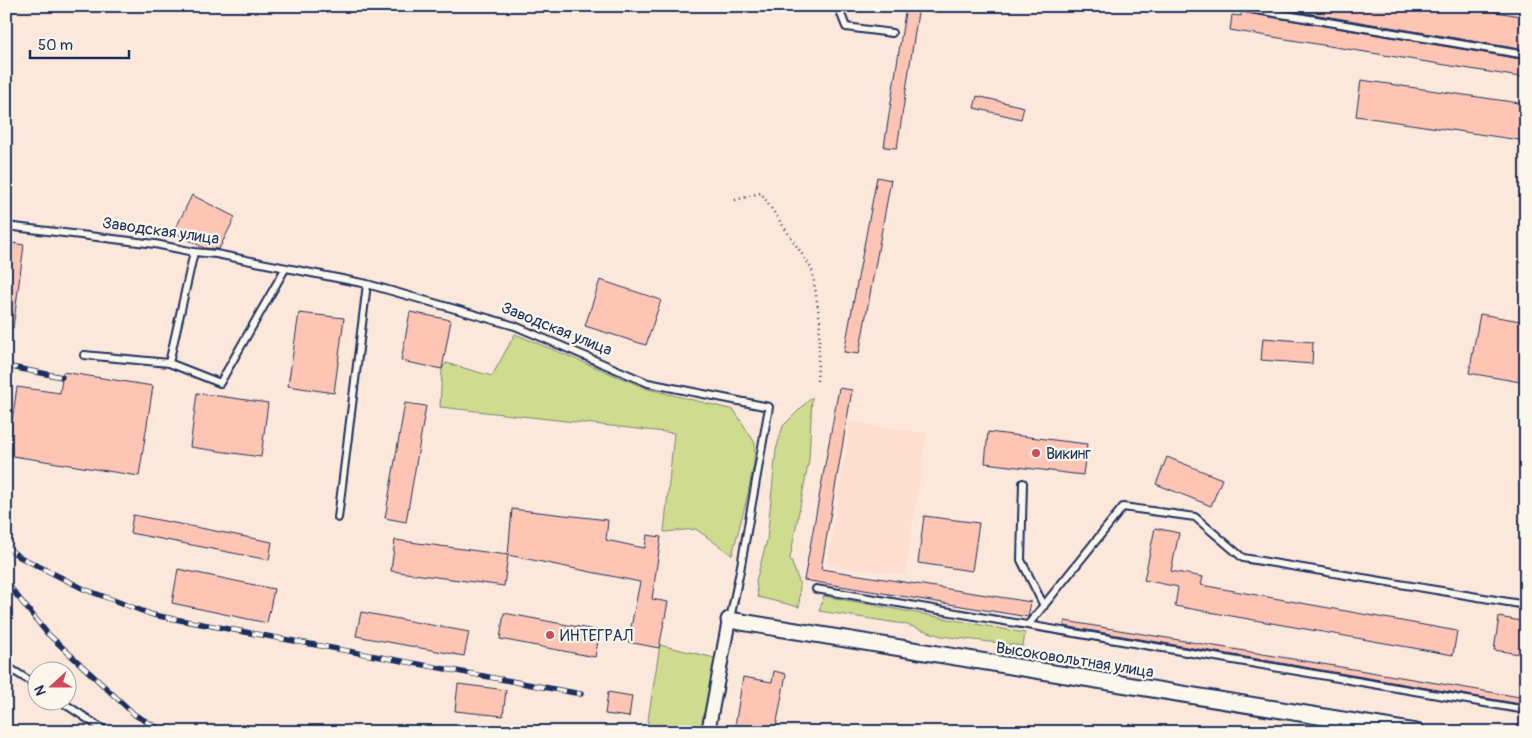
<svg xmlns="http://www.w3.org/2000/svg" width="1532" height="738" viewBox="0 0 1532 738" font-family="Pangolin,sans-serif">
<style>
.built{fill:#fddecf}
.green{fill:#cfdc8f;stroke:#758676}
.building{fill:#fec5b4;stroke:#1b2f5e}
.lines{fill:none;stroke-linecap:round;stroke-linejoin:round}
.service-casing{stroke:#1b2f5e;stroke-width:10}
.minor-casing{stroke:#1b2f5e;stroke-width:16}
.tertiary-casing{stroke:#1b2f5e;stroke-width:19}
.path{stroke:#1b2f5e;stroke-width:2.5;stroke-dasharray:1 4;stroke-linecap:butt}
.service{stroke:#fbf7ec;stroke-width:6}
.minor{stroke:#fbf7ec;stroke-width:12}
.tertiary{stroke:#fbf7ec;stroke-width:15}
.rail-casing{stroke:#1b2f5e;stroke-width:5.5}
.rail{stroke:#fbf7ec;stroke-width:4;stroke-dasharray:11;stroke-linecap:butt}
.poi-dot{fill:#d1495b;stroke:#fbf7ec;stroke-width:2}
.labels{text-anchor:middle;stroke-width:4.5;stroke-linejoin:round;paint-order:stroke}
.street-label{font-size:16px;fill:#1b2f5e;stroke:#fbf7ec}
.poi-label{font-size:16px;fill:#1b2f5e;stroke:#fbf7ec;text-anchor:start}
</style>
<rect width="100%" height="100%" fill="#fce8db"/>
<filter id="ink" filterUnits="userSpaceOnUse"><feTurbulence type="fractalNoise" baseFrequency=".02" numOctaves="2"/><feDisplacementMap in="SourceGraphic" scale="10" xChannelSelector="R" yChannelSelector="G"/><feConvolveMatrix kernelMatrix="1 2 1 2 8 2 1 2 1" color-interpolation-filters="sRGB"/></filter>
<g filter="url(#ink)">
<path class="built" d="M850 422 927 433 905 575 827 565Z"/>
<path class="green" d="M515 334 648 389 734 410 755 443 754 464 746 502 732 555 696 529 664 532 674 433 440 407 442 369 446 363 492 376Z
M812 397 809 460 790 558 800 584 799 607 758 597 756 581 767 540 776 450 783 426Z
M824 596 1025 633 1023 646 941 636 904 624 819 611Z
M660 645 715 658 701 732H646Z"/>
<path class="building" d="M906 6H919L897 148 884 147Z
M1265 6H1461L1526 17V50Z
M1241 12 1526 60V78L1230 30 1232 15 1241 16Z
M1361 80 1526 104V141L1356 116Z
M977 96 1024 107 1021 119 974 108Z
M877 177 891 180 859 354 844 352Z
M192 195 235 217 219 249 204 248 174 232Z
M6 242 24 245 13 328 6 327Z
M600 280 661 300 646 345 585 326Z
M410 312 451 320 442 369 401 361Z
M299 313 344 318 334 393 288 386Z
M1480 314 1526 322V383L1469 373Z
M1263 338 1313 342 1312 364 1261 360Z
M63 372 153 386 139 476 7 455 17 387 60 393Z
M839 388 852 390 821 569 1031 602 1028 617 804 580Z
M197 393 268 403 261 457 190 447Z
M405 403 426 406 406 522 385 518Z
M988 432 1087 444 1083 475 985 463Z
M1167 457 1222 479 1211 506 1156 484Z
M512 509 608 520 606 540 634 546 645 548 647 535 661 537 652 599 668 602 659 648 628 642 640 582 508 555Z
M133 515 272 542 269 560 130 533Z
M924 516 979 523 972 571 918 563Z
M1155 528 1179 533 1171 571 1203 577 1201 585 1457 631 1453 655 1175 606 1178 587 1144 580Z
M395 540 508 555 504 586 391 571Z
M178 569 274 589 267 623 172 603Z
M361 612 469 632 464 656 356 636Z
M504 613 600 631 595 657 500 639Z
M1499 617 1526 622V655L1494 650Z
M1065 621 1526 698V705L1064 626Z
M774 671 786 674 775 732H734L743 677 772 682Z
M458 684 506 690 503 716 455 711Z
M608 692 632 696 629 717 605 714Z"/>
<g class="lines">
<defs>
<path id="service" d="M838 6 846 27 892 33
M1233 6 1526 55
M6 226 155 244 194 252 216 254 367 284 515 326 648 383 769 407 740 571 730 619
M84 355 169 363 194 252
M169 363 220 383 285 269
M1023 483 1021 560 1044 606
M338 518 367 284
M816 589 1526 710
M1028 625 1123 507 1195 517 1243 558 1526 605
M6 666 38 686
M59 700 107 732"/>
<path id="minor" d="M708 732 729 620"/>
<path id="tertiary" d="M729 620 1416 732"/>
</defs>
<use href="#service" class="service-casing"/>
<use href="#minor" class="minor-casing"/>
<use href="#tertiary" class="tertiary-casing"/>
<path class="path" d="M735 200 761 193 812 269 820 321 817 381"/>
<use href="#service" class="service"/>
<use href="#minor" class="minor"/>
<use href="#tertiary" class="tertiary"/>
<defs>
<path id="rail" d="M6 366 62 377
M6 546 18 556 84 589 153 615 581 694
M6 582 47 633 135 715 165 732"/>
</defs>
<use href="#rail" class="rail-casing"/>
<use href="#rail" class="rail"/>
</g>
</g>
<g class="poi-dot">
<circle cx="1036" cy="453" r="5"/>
<circle cx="550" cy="635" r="5"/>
</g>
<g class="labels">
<g class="street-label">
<text transform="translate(161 230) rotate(8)" y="6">Заводская улица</text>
<text transform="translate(557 328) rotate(22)" y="6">Заводская улица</text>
<text transform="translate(1075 659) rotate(9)" y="6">Высоковольтная улица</text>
</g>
<g class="poi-label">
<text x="1046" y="459">Викинг</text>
<text x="560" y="641">ИНТЕГРАЛ</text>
</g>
</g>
<rect width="1532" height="738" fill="none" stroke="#fbf7ec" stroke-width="25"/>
<rect x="12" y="12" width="1507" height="713" fill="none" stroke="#1b2f5e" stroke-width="2" filter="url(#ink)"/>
<g transform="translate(52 686) rotate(249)"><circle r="24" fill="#fbf7ec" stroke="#a1a7b3"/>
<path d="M0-4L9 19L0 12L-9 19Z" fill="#d1495b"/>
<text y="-8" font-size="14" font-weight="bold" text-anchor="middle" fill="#1b2f5e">N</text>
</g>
<path d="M30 50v8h99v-8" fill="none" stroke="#1b2f5e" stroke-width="2.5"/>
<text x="38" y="50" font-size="15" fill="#1b2f5e" stroke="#fbf7ec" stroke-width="4" paint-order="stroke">50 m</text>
</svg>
